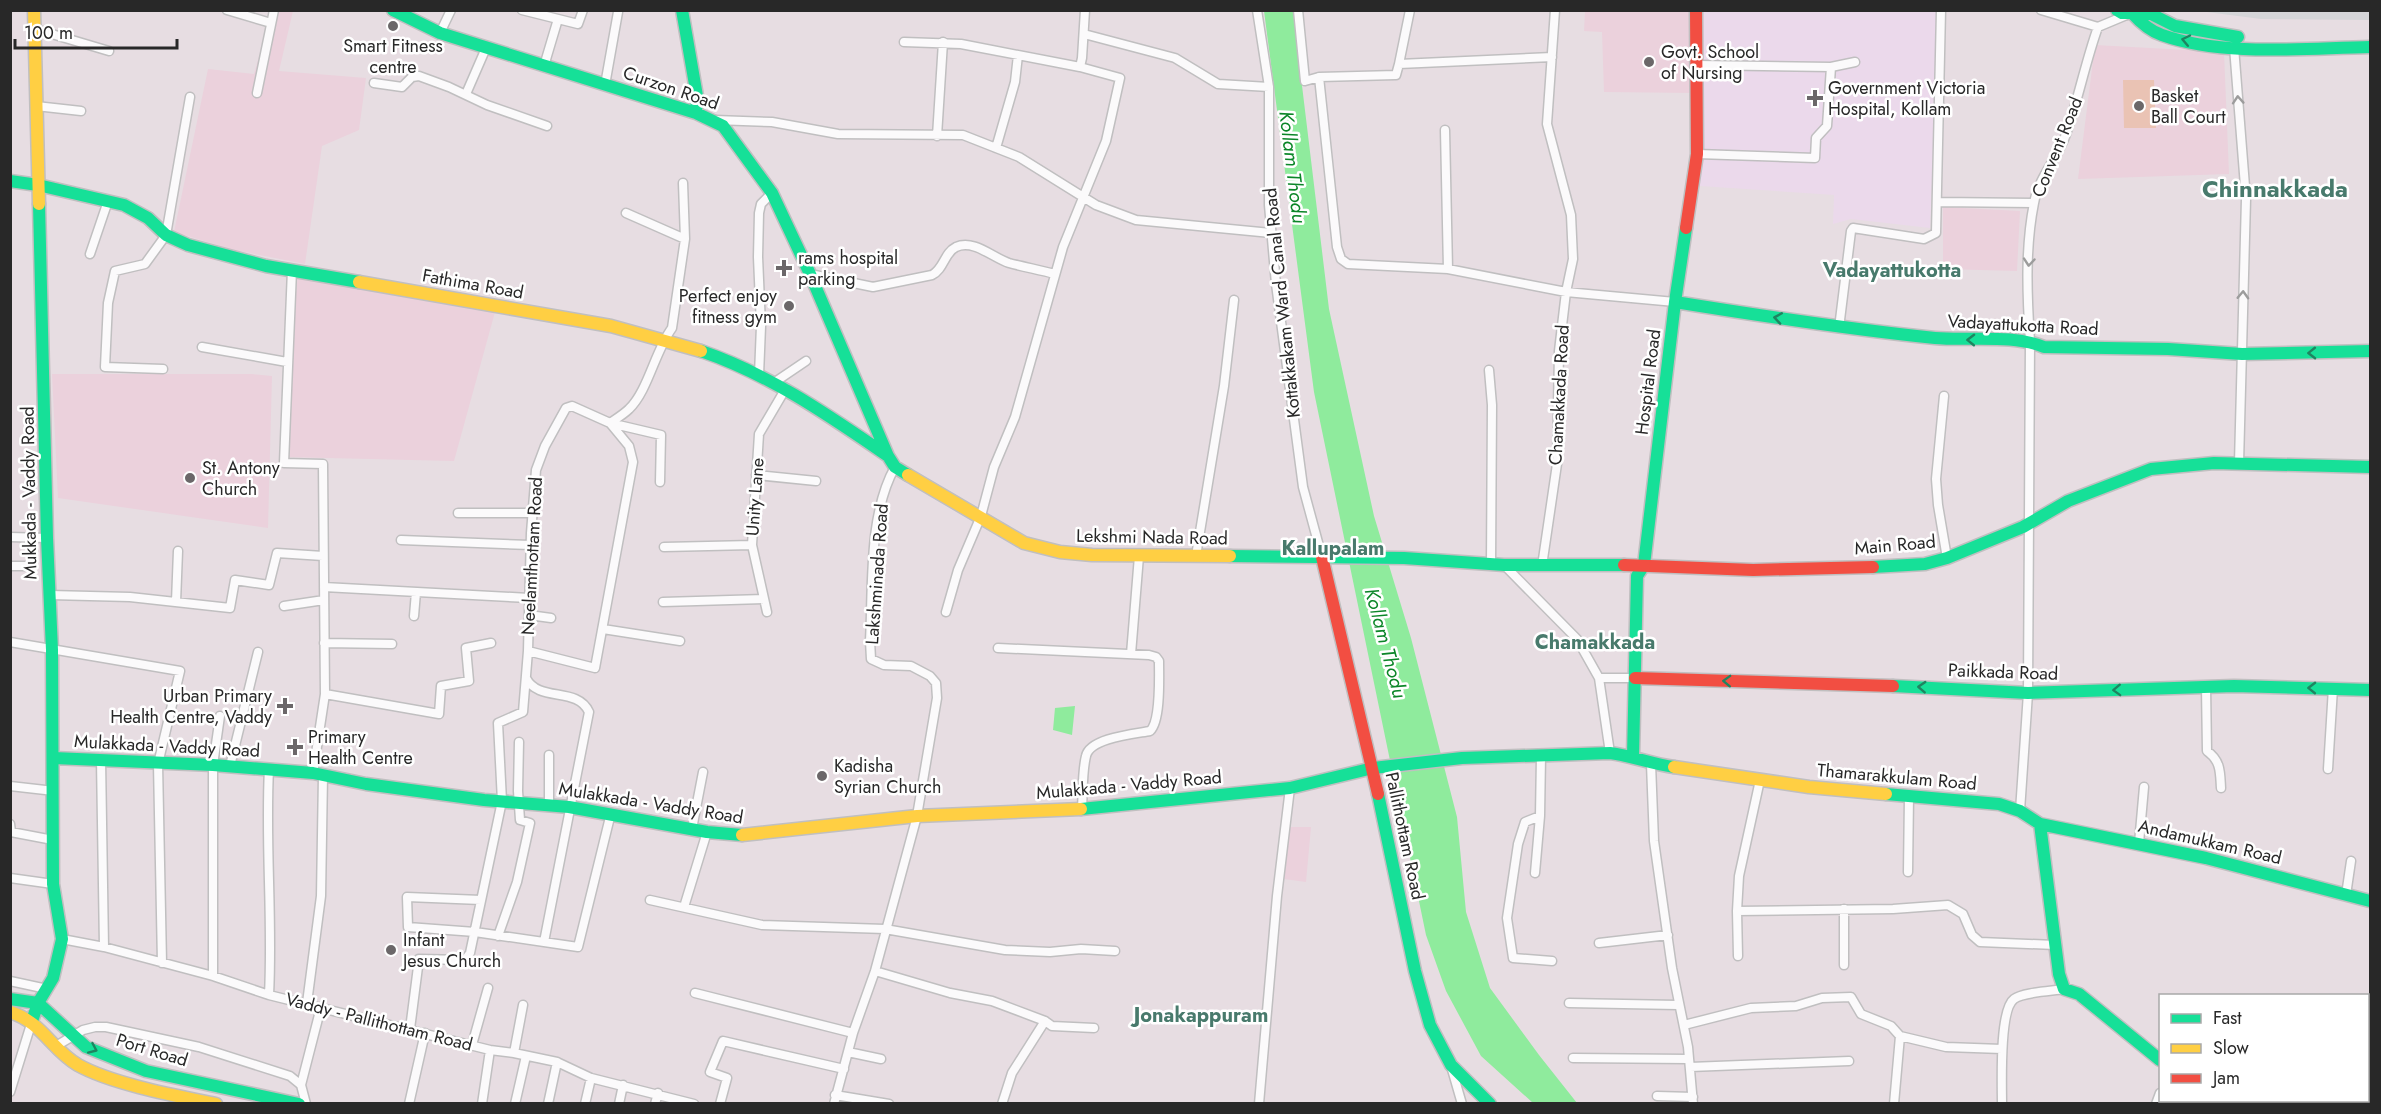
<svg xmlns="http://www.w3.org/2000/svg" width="2381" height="1114" viewBox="0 0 2381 1114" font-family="Jost,sans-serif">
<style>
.industrial{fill:#d5d5d8}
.education{fill:#ebd1dc}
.medical{fill:#ebd9eb}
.pitch{fill:#eac3b4}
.water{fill:#8feb9d}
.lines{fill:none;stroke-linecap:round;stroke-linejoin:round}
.street-casing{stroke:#c0bfc0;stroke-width:11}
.fast-casing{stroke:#c0bfc0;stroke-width:15}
.slow-casing{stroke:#c0bfc0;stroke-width:15}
.jam-casing{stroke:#c0bfc0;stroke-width:15}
.street{stroke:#fbfafb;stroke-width:8}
.fast{stroke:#16e098;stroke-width:12}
.slow{stroke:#ffcf43;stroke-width:12}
.jam{stroke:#f24e42;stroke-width:12}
.oneway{stroke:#1f8460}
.oneway2{stroke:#9c9c9c}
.poi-dot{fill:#6b6769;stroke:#fff;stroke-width:2}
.labels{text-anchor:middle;stroke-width:5;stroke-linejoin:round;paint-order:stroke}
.poi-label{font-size:18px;fill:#282828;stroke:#fff;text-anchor:start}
.street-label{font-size:18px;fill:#282828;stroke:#fff}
.water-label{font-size:20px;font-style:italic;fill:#0b8628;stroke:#fff}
.neighbourhood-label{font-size:20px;font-weight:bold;fill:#487a6c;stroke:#fff}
.district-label{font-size:24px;font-weight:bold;fill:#487a6c;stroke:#fff}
</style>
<rect width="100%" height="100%" fill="#e7dde2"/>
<path class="industrial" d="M2199 11H2370V20L2261 19Z"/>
<path class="education" d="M272 11H293L279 71 366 78 359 130 322 146 305 264 234 250 174 232 208 69 254 74Z
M1585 11H1692L1695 93 1604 92 1602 32 1584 31Z
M2095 45 2224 52 2229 174 2078 179Z
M1943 207 2020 211 2017 271 1943 269Z
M298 275 495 312 454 461 285 457 292 326Z
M52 374H252L272 376 268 528 58 498Z
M1289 827H1311L1306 882 1284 879Z"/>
<path class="medical" d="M1689 11H1939L1930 228 1851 219 1833 224 1834 195 1700 186Z"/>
<path class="pitch" d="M2123 80H2154L2156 128H2124Z"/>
<path class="water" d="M1264 11H1293L1329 309 1374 516 1411 638 1457 817 1466 912 1490 988 1539 1055 1577 1103H1533L1481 1056 1446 991 1426 935 1314 392Z
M1075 706 1072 735 1053 730 1055 708Z"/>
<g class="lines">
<defs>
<path id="street" d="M227 10 271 23
M522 10 558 19
M1257 10 1269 87V205L1276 284 1303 487 1322 557
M1298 10 1305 81 1319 77 1337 247 1341 259 1348 264 1448 269 1566 292 1675 302
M2041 10 2098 27 2129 14
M35 29 109 51
M440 33 451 10
M1084 34 1175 58 1218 84 1269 87
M904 42 961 44 1080 67
M2234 47 2246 199 2239 463
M1399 64 1410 10
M1698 65 1831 67
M544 66 558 19 578 24 583 10
M1319 77 1396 75 1399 64 1552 57
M374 83 402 87 412 77 419 76 449 87 487 105 547 126
M605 85 618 12
M257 93 274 10
M466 94 486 48
M36 106 81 111
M715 120 772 122 838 134 963 135 1019 157 1096 205 1136 220 1271 233
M1445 130 1448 269
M937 136 943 42
M996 148 1015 82 1018 55
M1697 154 1815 158 1816 138 1827 126 1831 67 1855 62
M1938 202 2034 203
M626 213 685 239 683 183
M90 254 108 201
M292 270 284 463 323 464 325 694 313 773
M810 274 873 287 932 275C944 269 944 253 956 247 974 239 993 258 1009 263 1024 267 1040 270 1055 274
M1839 328 1851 231 1853 228 1924 239 1936 233 1941 10
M202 347 287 362
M163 369 105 367 108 303 115 271 145 264 166 235 190 97
M1489 370 1492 405 1491 564
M759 375 761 326 758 257 759 213 761 204 772 193
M775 382 806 361
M1944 396 1936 479 1938 505 1947 558
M610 423 661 435 660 482
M756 475 816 481
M458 513H532
M10 537 47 538
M401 540 530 545
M664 547 752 545
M1196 556 1224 386 1234 300
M1504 565 1577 639 1599 678 1610 753
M10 566H25
M1542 566 1557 464 1559 351 1566 292 1573 259 1571 215 1547 124 1555 10
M324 587 529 598
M50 595 130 597 230 608 235 580 269 585 277 553 323 556
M176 602 178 551
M663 602 764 599
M284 606 324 600
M767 612 752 545 759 434 786 388
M946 612 958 570 981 516 994 467 1015 417 1063 247 1106 141 1120 78 1080 67 1082 58 1085 10
M529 615 551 618
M414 616 416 592
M603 629 680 641
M10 642 180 671 158 764 162 963
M324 643 392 644
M998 648 1149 655 1156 657 1159 661C1159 677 1161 721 1150 731 1134 734 1090 738 1086 756 1082 772 1083 792 1082 809
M528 651 595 668 633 462 629 446 610 423
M1131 654 1139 556
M526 678C539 703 577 686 589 712L544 942
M1599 678H1635
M2206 687 2207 751C2221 761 2220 772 2221 788
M325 694 439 714 441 686 469 681 466 648 491 643
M1541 756 1540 816 1525 822 1518 844 1507 918 1513 958 1552 961
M101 760 104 947
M1651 764 1654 841 1672 968 1688 1047 1693 1104
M230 766 258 652
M2328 769 2333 688
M1760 780 1739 876 1737 911 1893 909 1948 905 1963 914 1972 935 1980 942 2055 945
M10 786 54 791
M549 805V755
M2020 811 2028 693 2030 341C2027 295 2025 248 2034 203 2038 179 2056 160 2065 137 2078 101 2085 63 2098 27
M10 824 11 832 53 840
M692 829 703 772
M2139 843 2144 787
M1908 872 1909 796
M1535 873 1540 816
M10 878 53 884
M2346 895 2351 861
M481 900 407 897 408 927 475 932 578 947 611 813
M650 900 762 925 885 929 1005 950 1050 952 1081 949 1115 951
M684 907 707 832
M1737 911 1738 956
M498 936 517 882 530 823 520 820 518 791 519 742
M62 939 104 947 213 976 269 995 490 1050 514 1053 557 1062 591 1078 694 1104
M1599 943 1668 935
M1844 965V909
M875 971 950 993 992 1001 1045 1021
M213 976V765L220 716
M10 981 47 989
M695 993 853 1033
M269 995C273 919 265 844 269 769
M307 1003 321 896 323 775
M1569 1003 1678 1005
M1684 1025 1751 1008 1796 1006 1822 998 1851 997 1861 1014 1891 1026 1900 1036 1946 1047 2002 1049
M410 1029 419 959 465 960 470 953 502 801 498 723 523 712 528 651 531 533 536 470 545 446 566 408 572 406 610 423C616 419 624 414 629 409 648 391 655 351 672 328L685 239
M472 1045 488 988
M56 1046 83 1030 95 1027H106L199 1047 290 1076 301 1085 306 1104
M848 1052 881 1059
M514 1053 523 1005
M1573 1058 1688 1059
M1451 1066 1462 1104
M1690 1067 1849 1061
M301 1085 321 1007
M10 1092 32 1021
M835 1095 889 1104
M1657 1096 1693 1097
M409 1104 425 1033
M482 1104 490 1050
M515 1104 526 1056
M548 1104 557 1062
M585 1104 591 1078
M619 1104 623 1085
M655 1104 658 1093
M720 1104 727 1078 710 1072 723 1041 844 1069
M834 1104 853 1033 875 971 917 816 937 698 936 683 930 676 911 666 884 665 871 659 870 641C873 586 868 515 895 467
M1002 1104 1012 1073 1045 1021 1052 1026 1094 1028
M1259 1104 1277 896 1290 788
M1894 1104 1900 1036
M2002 1104C2002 1084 1999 1010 2014 999 2023 992 2052 991 2064 989
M2156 1104 2160 1093"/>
<path id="fast" d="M393 10 440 33 696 113 723 126 772 193 810 274 888 456 895 467 908 475
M682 10 697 96 696 113
M2117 10 2122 13H2132C2140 22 2150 31 2162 35 2224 57 2305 48 2370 47
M2131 10 2132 13 2151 14 2175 26 2238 37
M10 181 38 185 124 205 148 218 166 235 188 245 266 266 359 282
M1675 302C1762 316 1848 329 1935 338 1969 341 2013 334 2044 347L2168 349 2242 354 2370 351
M701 351C771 375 828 415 888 456
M1230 556 1404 558 1504 565H1624
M1873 567 1925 564 1947 558 2023 527 2068 501 2151 469 2214 463 2370 467
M1893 686 2028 693 2234 686 2370 690
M1633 756 1637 576 1644 565 1675 302 1686 228
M54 758 213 765 313 773 366 784 484 800 569 807 707 832 742 835
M1378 794 1415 971 1430 1025 1451 1065 1490 1104
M1886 794 1999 804 2020 811 2040 824 2059 974 2064 989 2079 994 2160 1060
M1081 809 1290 788 1373 768 1462 758 1610 753C1632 756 1652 764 1674 767
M2040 824 2206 858 2370 901
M10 999 38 1003 86 1047 146 1071 299 1104
M32 1021 38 1003 53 978 62 939 53 884 52 650 47 538 39 204
M2237 1100 2243 1104"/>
<path id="slow" d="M34 10 39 204
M359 282 611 326 701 351
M908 475 1024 543 1060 552 1092 555 1230 556
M1674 767 1809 787 1886 794
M742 835 917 816 1081 809
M10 1012C42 1022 51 1049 78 1065 112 1084 177 1096 216 1104"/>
<path id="jam" d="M1686 228 1697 154 1696 10
M1322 557 1378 794
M1624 565 1753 570 1873 567
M1635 678 1893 686"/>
</defs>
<use href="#street" class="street-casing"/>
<use href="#fast" class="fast-casing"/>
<use href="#slow" class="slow-casing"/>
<use href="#jam" class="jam-casing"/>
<use href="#street" class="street"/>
<use href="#fast" class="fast"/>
<use href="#slow" class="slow"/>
<use href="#jam" class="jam"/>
</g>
<defs><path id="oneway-chevron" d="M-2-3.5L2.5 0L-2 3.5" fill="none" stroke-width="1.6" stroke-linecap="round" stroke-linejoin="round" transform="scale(1.5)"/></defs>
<g class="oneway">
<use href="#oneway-chevron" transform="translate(2186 40) rotate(-168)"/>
<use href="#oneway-chevron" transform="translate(1778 318) rotate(-171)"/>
<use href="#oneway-chevron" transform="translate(1971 340) rotate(-179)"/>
<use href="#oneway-chevron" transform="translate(2312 353) rotate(179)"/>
<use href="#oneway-chevron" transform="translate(1727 681) rotate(-178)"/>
<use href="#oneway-chevron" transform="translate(1922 687) rotate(-177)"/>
<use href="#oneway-chevron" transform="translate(2312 688) rotate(-179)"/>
<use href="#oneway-chevron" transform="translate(2117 690) rotate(178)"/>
<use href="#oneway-chevron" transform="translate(93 1049) rotate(24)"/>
</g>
<g class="oneway2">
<use href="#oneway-chevron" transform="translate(2238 100) rotate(-94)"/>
<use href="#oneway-chevron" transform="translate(2029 262) rotate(95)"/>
<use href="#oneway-chevron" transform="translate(2243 295) rotate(-88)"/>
</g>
<g class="poi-dot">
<circle cx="393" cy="26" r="6"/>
<circle cx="1649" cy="62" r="6"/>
<path d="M1812 89h6v6h6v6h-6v6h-6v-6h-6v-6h6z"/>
<circle cx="2139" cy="106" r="6"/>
<path d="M781 259h6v6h6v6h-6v6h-6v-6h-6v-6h6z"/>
<circle cx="789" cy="306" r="6"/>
<circle cx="190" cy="478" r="6"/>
<path d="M282 697h6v6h6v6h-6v6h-6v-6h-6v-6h6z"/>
<path d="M292 738h6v6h6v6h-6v6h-6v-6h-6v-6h6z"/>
<circle cx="822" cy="776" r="6"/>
<circle cx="391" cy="950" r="6"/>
</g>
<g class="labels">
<g class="poi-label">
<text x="393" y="52" text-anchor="middle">Smart Fitness<tspan x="393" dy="21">centre</tspan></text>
<text x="1661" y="58">Govt. School<tspan x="1661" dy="21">of Nursing</tspan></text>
<text x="1828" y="94">Government Victoria<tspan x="1828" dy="21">Hospital, Kollam</tspan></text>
<text x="2151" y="102">Basket<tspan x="2151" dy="21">Ball Court</tspan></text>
<text x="798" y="264">rams hospital<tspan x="798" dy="21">parking</tspan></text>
<text x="777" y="302" text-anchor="end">Perfect enjoy<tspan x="777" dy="21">fitness gym</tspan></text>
<text x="202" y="474">St. Antony<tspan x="202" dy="21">Church</tspan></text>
<text x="272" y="702" text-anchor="end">Urban Primary<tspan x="272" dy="21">Health Centre, Vaddy</tspan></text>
<text x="308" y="743">Primary<tspan x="308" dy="21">Health Centre</tspan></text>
<text x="834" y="772">Kadisha<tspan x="834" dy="21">Syrian Church</tspan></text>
<text x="403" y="946">Infant<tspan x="403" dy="21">Jesus Church</tspan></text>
</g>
<g class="street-label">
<text transform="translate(671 88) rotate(19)" y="6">Curzon Road</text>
<text transform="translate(2057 147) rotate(-68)" y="6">Convent Road</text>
<text transform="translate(473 284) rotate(10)" y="6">Fathima Road</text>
<text transform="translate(1282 303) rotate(-96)" y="6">Kottakkakam Ward Canal Road</text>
<text transform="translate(2023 325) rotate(3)" y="6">Vadayattukotta Road</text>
<text transform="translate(1648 382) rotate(-83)" y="6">Hospital Road</text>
<text transform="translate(1559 395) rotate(-87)" y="6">Chamakkada Road</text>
<text transform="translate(29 493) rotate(-91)" y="6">Mukkada - Vaddy Road</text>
<text transform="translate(755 497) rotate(-86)" y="6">Unity Lane</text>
<text transform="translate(1152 537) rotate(1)" y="6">Lekshmi Nada Road</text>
<text transform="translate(1895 545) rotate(-5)" y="6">Main Road</text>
<text transform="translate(532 556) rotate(-87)" y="6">Neelamthottam Road</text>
<text transform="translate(877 574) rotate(-86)" y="6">Lakshminada Road</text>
<text transform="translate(2003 672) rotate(2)" y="6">Paikkada Road</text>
<text transform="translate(167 746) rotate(3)" y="6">Mulakkada - Vaddy Road</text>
<text transform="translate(1897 777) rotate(5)" y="6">Thamarakkulam Road</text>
<text transform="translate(1129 785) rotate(-5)" y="6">Mulakkada - Vaddy Road</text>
<text transform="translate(651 803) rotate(9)" y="6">Mulakkada - Vaddy Road</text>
<text transform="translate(1405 836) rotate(78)" y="6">Pallithottam Road</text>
<text transform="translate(2210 842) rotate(13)" y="6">Andamukkam Road</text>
<text transform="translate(379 1022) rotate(14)" y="6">Vaddy - Pallithottam Road</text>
<text transform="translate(152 1050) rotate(17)" y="6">Port Road</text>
</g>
<g class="water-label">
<text transform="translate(1293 167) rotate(83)" y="7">Kollam Thodu</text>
<text transform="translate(1386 643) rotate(75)" y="7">Kollam Thodu</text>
</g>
<g class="neighbourhood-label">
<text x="1892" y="277">Vadayattukotta</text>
<text x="1333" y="555">Kallupalam</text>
<text x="1595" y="649">Chamakkada</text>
<text x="1201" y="1022">Jonakappuram</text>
</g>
<g class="district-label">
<text x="2275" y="197">Chinnakkada</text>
</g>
</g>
<rect width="2381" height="1114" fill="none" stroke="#282828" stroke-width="24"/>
<rect x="2159" y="994" width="210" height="108" fill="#ffffff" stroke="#a9a9a9" stroke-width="1.5"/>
<rect x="2171" y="1014" width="30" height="9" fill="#16e098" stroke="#a9a9a9" stroke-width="1.5"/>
<text x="2213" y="1024" font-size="18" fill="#282828">Fast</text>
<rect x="2171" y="1044" width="30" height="9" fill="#ffcf43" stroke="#a9a9a9" stroke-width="1.5"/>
<text x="2213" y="1054" font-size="18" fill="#282828">Slow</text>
<rect x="2171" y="1074" width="30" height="9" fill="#f24e42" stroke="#a9a9a9" stroke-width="1.5"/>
<text x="2213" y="1084" font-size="18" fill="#282828">Jam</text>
<path d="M15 39v9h162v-9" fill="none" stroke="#282828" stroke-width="3"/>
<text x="24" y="39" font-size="18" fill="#282828" stroke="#ffffff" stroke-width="4.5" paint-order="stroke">100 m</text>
</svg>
